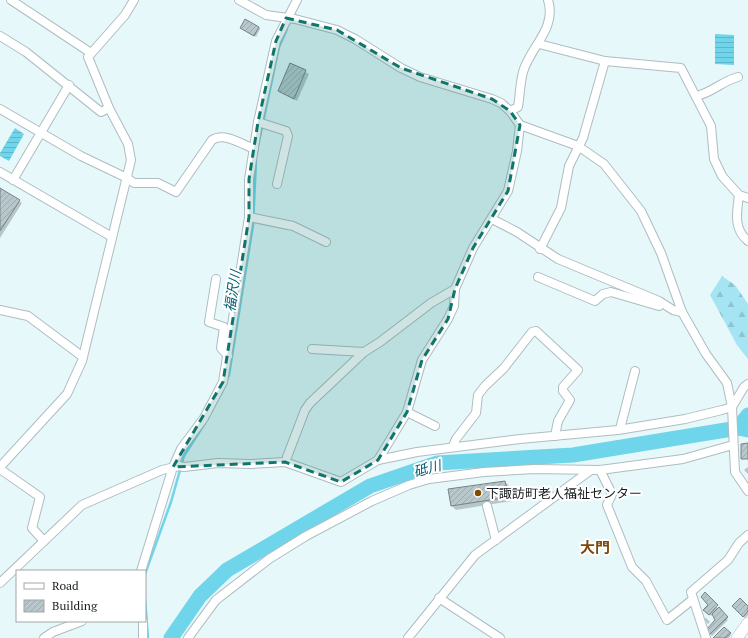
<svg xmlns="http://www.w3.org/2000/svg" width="748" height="638" font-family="'PT Serif','Noto Sans JP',serif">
<defs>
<pattern id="forest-firs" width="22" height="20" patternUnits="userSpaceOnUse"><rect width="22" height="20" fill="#a5e5f3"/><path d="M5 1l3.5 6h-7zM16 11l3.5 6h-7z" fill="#8dc4d0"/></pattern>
<pattern id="water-rules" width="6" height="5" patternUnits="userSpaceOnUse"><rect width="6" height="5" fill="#6fd5ea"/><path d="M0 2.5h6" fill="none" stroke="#5fb6c8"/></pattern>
<pattern id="building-hatch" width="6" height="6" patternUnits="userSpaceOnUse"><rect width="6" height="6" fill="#b7c7cb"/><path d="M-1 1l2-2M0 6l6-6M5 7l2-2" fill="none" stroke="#9daaae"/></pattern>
</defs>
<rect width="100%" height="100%" fill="#e7f8fb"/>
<path fill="url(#forest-firs)" d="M722,276L735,285L748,304V359L737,345L710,295Z"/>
<g fill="url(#water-rules)">
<path d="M715,34L734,35V65L715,64Z"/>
<path d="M15,128L24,134L9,161L0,156V153Z"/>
</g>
<g fill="#0003">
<path d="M259,27L260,29L256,37L243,29Z"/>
<path d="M291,64L309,74L297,101L279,91Z"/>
<path d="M0,189L22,203L0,238Z"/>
<path d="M748,467V474L744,470Z"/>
<path d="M505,482L509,486L512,501L456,510L452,506Z"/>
<path d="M705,594L728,620L712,636L707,631L716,620L713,614L711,616L705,610L710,605Z"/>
<path d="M733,606L748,608V615L745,618Z"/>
<path d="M706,618L710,622L708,624L704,619Z"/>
<path d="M724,628L731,635L729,638H714Z"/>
</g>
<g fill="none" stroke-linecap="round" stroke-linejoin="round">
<g stroke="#6fd5ea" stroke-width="2.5">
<path d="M258,146L279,47L287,29"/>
<path d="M226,381L229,375L253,225L256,161"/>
<path d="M213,408L222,392"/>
<path d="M145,574L171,502L184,456L205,423"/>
<path d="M145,599L148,638"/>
</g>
<g stroke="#6fd5ea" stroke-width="15">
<path d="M738,428L748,415"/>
<path d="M171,638L200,596L227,570L370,486L437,463L573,455L738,428L748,430"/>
</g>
</g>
<g fill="url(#building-hatch)" stroke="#758487">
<path d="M245,19L259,27L254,36L240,28Z"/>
<path d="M290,63L306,70L294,99L278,91Z"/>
<path d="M0,188L20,200L0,231Z"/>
<path d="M748,443V459H741V444Z"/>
<path d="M505,481L509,497L451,506L448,489Z"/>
<path d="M705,592L718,605L709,615L703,610L708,605L701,597Z"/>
<path d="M740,598L748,606V611L743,617L732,606Z"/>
<path d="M719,607L728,617L709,635L706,630L715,620L712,614Z"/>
<path d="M724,627L731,633L725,638H713Z"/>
</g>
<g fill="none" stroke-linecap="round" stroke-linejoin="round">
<g stroke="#adbdc1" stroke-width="10">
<g id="street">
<path d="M11,0L91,53"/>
<path d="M239,0L266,15L295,19L337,30L355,39L401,68L420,77L492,99L501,103L510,111L520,125L578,146L604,164L641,211L661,253L682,312L706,354L727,383L732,407L735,472L748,491"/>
<path d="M0,36L26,52L101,112L109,108"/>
<path d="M539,44L605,61L681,68L711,126L714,159L722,176L739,195L748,198"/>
<path d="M696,96C712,93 722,81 738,77"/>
<path d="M0,109L81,156L127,178L134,183H158L176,192L212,140C224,132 242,144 254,149"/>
<path d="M510,111L518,107C520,95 520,83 523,72C530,47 557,29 548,0"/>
<path d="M258,122L286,131L288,136L277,184"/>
<path d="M0,172L112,237"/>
<path d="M13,180L69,85"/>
<path d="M739,195C737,212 733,229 748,241"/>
<path d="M249,217L293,226L326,242"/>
<path d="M492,219L517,232L558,259L659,301L673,310L682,312"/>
<path d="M540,249L561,208L569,166L583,138L605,61"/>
<path d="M538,277L595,301L603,294L611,292L659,306"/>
<path d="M216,279L209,322L224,327L221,348L228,356"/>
<path d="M0,310L28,316L83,357"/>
<path d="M312,349L364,352"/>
<path d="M407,412L435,426"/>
<path d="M620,429L635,371"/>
<path d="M453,446L456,439L476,413L478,395L485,386L504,368L532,332L536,331L578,370L563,387V391L570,400L558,421L555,436"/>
<path d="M287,457L305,410L310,403L364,352L380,342L431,303L455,289"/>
<path d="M378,460L407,412L422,360L448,319L454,306L455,289L473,248L508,191L517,151L520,125"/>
<path d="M0,467L67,394L82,361L131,160L128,144L109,108L88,57L125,15L134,0"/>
<path d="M0,469L40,497L32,528L44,541"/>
<path d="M600,470L612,494L607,505L632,567L646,581L667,620L692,600"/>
<path d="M487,506L496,540"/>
<path d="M141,571L173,467L181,449L204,418L223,382L249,217V179L258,122L276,41L297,0"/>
<path d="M0,583L82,505L162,470L179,466L184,467L218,463L251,464L285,462L341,482L378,460L417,452L520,439L618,430L685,419L722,410L732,407L744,387L748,384"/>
<path d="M439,598L500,638"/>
<path d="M143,621V638"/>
<path d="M44,638L53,632L82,621"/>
<path d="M188,638L216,600L269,559L306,536L372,501L409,485L429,479L484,472L534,469L600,470L683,459L733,445"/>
<path d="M408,638L475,555L591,470"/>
<path d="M706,638L691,592L728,560L739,543L748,535"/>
</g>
</g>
<g stroke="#adbdc1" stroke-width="12">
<path id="secondary" d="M737,638L748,623"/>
</g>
<use href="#street" stroke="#fff" stroke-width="8"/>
<use href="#secondary" stroke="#fff" stroke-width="11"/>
</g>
<path fill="#0f766e" fill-opacity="0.2" stroke="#0f766e" stroke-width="3" stroke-dasharray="8 5" stroke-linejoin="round" d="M286,18L337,30L401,68L492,99L510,111L520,125L508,191L473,248L455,289L448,319L422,360L407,412L378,460L341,482L285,462L173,467L223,382L249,217V179L258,122L276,41Z"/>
<circle fill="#844a00" stroke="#fff" stroke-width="1.5" cx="478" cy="493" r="4"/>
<g text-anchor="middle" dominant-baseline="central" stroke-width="4" stroke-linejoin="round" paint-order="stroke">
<g font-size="13" fill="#181e1f" stroke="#fff" text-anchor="start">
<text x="486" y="493">下諏訪町老人福祉センター</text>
</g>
<g font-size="14" font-style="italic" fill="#015f6e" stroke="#fff">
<text transform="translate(232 291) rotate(-81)">福沢川</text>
<text transform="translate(427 468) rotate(-15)">砥川</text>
</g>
<g font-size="15" font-weight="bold" fill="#7d480a" stroke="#fff">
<text x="595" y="547">大門</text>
</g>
</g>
<rect x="16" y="570" width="130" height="52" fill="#ffffff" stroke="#a3a5a5"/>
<rect x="24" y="583" width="20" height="6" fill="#ffffff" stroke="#a3a5a5"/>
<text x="52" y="590" font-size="12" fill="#181e1f">Road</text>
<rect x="24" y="600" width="20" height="12" fill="url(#building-hatch)" stroke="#a3a5a5"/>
<text x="52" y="610" font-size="12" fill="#181e1f">Building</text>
</svg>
